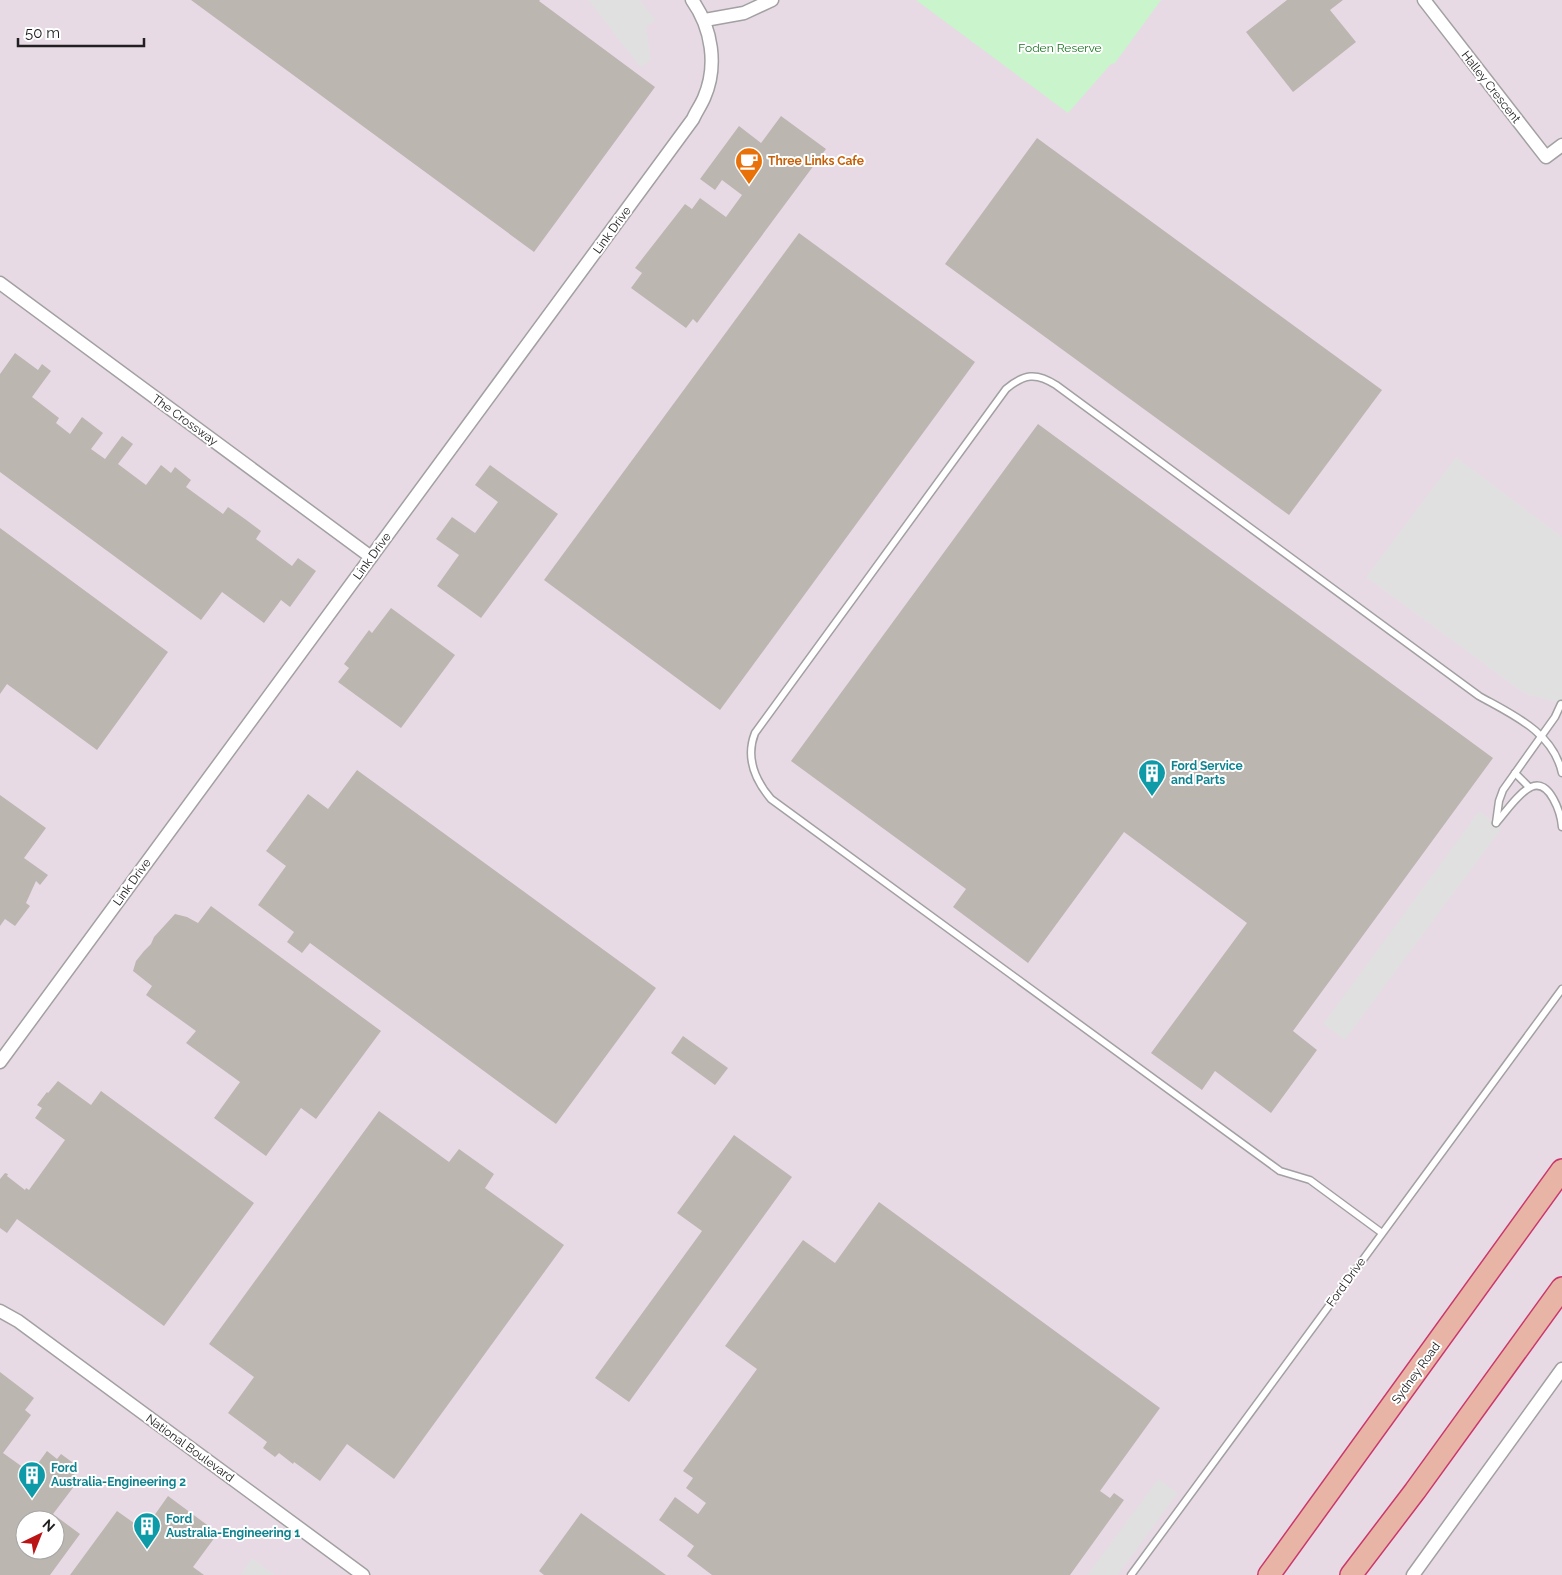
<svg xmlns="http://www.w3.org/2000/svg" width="1562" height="1575" font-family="Raleway,sans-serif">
<rect width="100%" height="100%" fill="#efece7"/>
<path fill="#e8dae5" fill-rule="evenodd" d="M0,0H1562V1575H0ZM25,1520H55V1550H25Z"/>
<path fill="#c9f4cc" d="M916,0H1161L1115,63L1111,64L1068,113Z"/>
<g fill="#e0e0e0">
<path d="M588,0H640L656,20L646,27L651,60L641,68Z"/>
<path d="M1456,457L1562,537V704L1525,694L1366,577Z"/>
<path d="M1479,811L1502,828L1345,1040L1323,1024Z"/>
<path d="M1158,1479L1178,1493L1118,1575H1087Z"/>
<path d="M252,1558L275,1575H240Z"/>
</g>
<g fill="#bcb6b0" fill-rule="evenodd">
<path d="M191,0H540L539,1L655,87L534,252Z"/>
<path d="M1287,0H1343L1330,10L1356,42L1293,92L1246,32Z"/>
<path d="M781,116L826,149L697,323L693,319L686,328L631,288L642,273L635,268L685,204L692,209L700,198L726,217L742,195L722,180L715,190L700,179L739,126L761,143Z"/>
<path d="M1037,138L1382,390L1289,515L945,264Z"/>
<path d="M799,233L975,362L720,710L544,580Z"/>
<path d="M15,353L38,370L42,364L51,371L32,397L59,418L56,423L70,434L82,417L103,433L91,449L105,459L122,436L133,444L118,464L146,485L161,465L171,473L175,467L191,480L186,487L223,514L228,507L245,519L261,531L256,539L292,566L298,558L316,571L290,607L281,600L264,623L222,592L201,620L0,472V374Z"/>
<path d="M1038,424L1493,758L1293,1031L1317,1050L1271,1113L1215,1071L1202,1090L1151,1053L1247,923L1124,832L1028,963L953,907L966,889L791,761Z"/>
<path d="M490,465L558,514L481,618L437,586L459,555L436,539L452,517L475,533L498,502L475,485Z"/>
<path d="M0,528L168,652L97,750L7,684L0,694Z"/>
<path d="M391,608L455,655L401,728L338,682L349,668L344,664L369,630L372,633Z"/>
<path d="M357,770L656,988L556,1124L310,943L302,953L287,942L294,932L258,905L286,866L266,851L308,794L328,809Z"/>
<path d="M0,795L46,828L24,858L48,875L40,885L36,881L26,903L30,906L15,926L5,919L0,926Z"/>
<path d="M211,906L381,1031L316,1119L301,1108L266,1156L214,1118L240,1082L186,1043L196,1031L146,995L152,986L133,971L136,961L144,951L151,944L154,937L175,914L187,917L198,923Z"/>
<path d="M683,1036L728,1068L715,1085L671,1053Z"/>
<path d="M58,1081L91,1105L101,1091L254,1203L164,1326L17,1219L7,1233L0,1228V1179L5,1173L8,1174L7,1176L25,1190L26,1188L29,1190L65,1140L35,1118L42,1108L37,1105L47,1092L48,1093Z"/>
<path d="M379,1111L449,1162L459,1149L494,1174L485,1188L564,1245L394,1479L347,1444L320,1481L294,1462L293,1464L279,1453L275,1457L263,1448L267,1442L228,1413L254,1377L209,1344Z"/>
<path d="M734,1135L792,1177L629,1402L595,1378L702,1231L677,1213Z"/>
<path d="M879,1202L1160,1408L1100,1491L1110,1498L1114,1493L1124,1500L1070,1575H712L687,1556L694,1546L659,1520L675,1497L698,1514L706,1503L686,1488L693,1478L683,1471L757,1369L725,1346L803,1240L835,1263Z"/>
<path d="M0,1372L34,1398L25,1410L31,1415L3,1453L31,1473L47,1451L57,1459L61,1454L76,1465L70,1472L75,1475L70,1481L75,1485L53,1514L80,1534L50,1575H0ZM25,1520H55V1550H25Z"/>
<path d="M168,1496L218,1533L193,1567L204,1575H70L117,1511L144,1530Z"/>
<path d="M581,1513L666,1575H544L539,1571Z"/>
</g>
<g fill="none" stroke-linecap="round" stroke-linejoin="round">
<g stroke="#a1a1a1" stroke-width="9">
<g id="service">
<path d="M1515,773L1529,787"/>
<path d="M1496,823L1499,801L1503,790L1555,717L1561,704"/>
<path d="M1496,823C1505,813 1519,792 1531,787C1550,778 1561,814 1562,827"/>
<path d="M1382,1233L1310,1180L1280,1171L771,799C755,780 745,758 755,733L1006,389C1024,374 1036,372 1056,385L1479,696C1513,715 1553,732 1562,773"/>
<path d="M1131,1575L1562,989"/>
</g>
</g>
<g stroke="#a1a1a1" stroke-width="15">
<g id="minor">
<path d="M1424,0L1546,157L1562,145"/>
<path d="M705,20L744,13L772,0"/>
<path d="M0,283L371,557"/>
<path d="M0,1062L693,119C696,112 701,105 704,98C718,66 712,28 692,0"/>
<path d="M0,1311L18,1321L363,1575"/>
<path d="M1413,1575L1562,1369"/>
</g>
</g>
<g stroke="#ca386b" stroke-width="24">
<g id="trunk">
<path d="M1269,1575L1562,1170"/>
<path d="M1351,1575L1415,1491L1562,1288"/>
</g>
</g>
<use href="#service" stroke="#fff" stroke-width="6"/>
<use href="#minor" stroke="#fff" stroke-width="12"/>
<use href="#trunk" stroke="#e8b4a6" stroke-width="21"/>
</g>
<defs>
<g id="cafe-pin" transform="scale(1.4375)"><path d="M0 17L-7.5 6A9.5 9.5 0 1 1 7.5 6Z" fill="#e8710a" stroke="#fff"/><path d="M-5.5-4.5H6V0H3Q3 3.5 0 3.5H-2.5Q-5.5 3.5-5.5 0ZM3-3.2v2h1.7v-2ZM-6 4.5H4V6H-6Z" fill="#fff"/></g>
<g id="building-pin" transform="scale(1.4375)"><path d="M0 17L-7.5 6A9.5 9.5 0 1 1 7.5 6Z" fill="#0f9aa8" stroke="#fff"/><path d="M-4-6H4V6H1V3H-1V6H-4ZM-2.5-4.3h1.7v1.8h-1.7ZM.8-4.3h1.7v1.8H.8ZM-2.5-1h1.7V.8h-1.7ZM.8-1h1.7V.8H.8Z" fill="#fff"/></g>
</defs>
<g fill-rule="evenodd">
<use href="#cafe-pin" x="749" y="161"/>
<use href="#building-pin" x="1152" y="773"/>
<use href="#building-pin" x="32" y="1475"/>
<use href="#building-pin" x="147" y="1526"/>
</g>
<g text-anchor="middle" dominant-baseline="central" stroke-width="4" stroke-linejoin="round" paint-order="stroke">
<g font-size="12" fill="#17741e" stroke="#fff">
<text x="1060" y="48">Foden Reserve</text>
</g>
<g font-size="12" fill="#202020" stroke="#fff">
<text transform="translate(1491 87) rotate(52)">Halley Crescent</text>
<text transform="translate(612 230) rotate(-54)">Link Drive</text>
<text transform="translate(185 420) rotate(36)">The Crossway</text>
<text transform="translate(372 556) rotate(-54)">Link Drive</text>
<text transform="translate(132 882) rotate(-54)">Link Drive</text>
<text transform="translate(1346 1282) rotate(-54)">Ford Drive</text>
<text transform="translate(1416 1373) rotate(-54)">Sydney Road</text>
<text transform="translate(190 1448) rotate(36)">National Boulevard</text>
</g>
<g font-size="12" font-weight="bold" fill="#c56008" stroke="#fff" text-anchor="start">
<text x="768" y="161">Three Links Cafe</text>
</g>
<g font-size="12" font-weight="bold" fill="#0d838f" stroke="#fff" text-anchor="start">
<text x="1171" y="766">Ford Service<tspan x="1171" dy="14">and Parts</tspan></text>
<text x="51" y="1468">Ford<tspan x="51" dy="14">Australia-Engineering 2</tspan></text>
<text x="166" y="1519">Ford<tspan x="166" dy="14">Australia-Engineering 1</tspan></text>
</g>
</g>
<g transform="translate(40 1535) rotate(43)"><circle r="24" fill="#ffffff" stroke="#a6a6a6"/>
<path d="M0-4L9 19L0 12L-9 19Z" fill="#bb1416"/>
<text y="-8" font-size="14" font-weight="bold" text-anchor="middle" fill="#202020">N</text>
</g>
<path d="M18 38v8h126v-8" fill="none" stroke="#202020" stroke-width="2.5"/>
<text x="25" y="38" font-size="15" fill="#202020" stroke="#ffffff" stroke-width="4" paint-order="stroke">50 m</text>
</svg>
